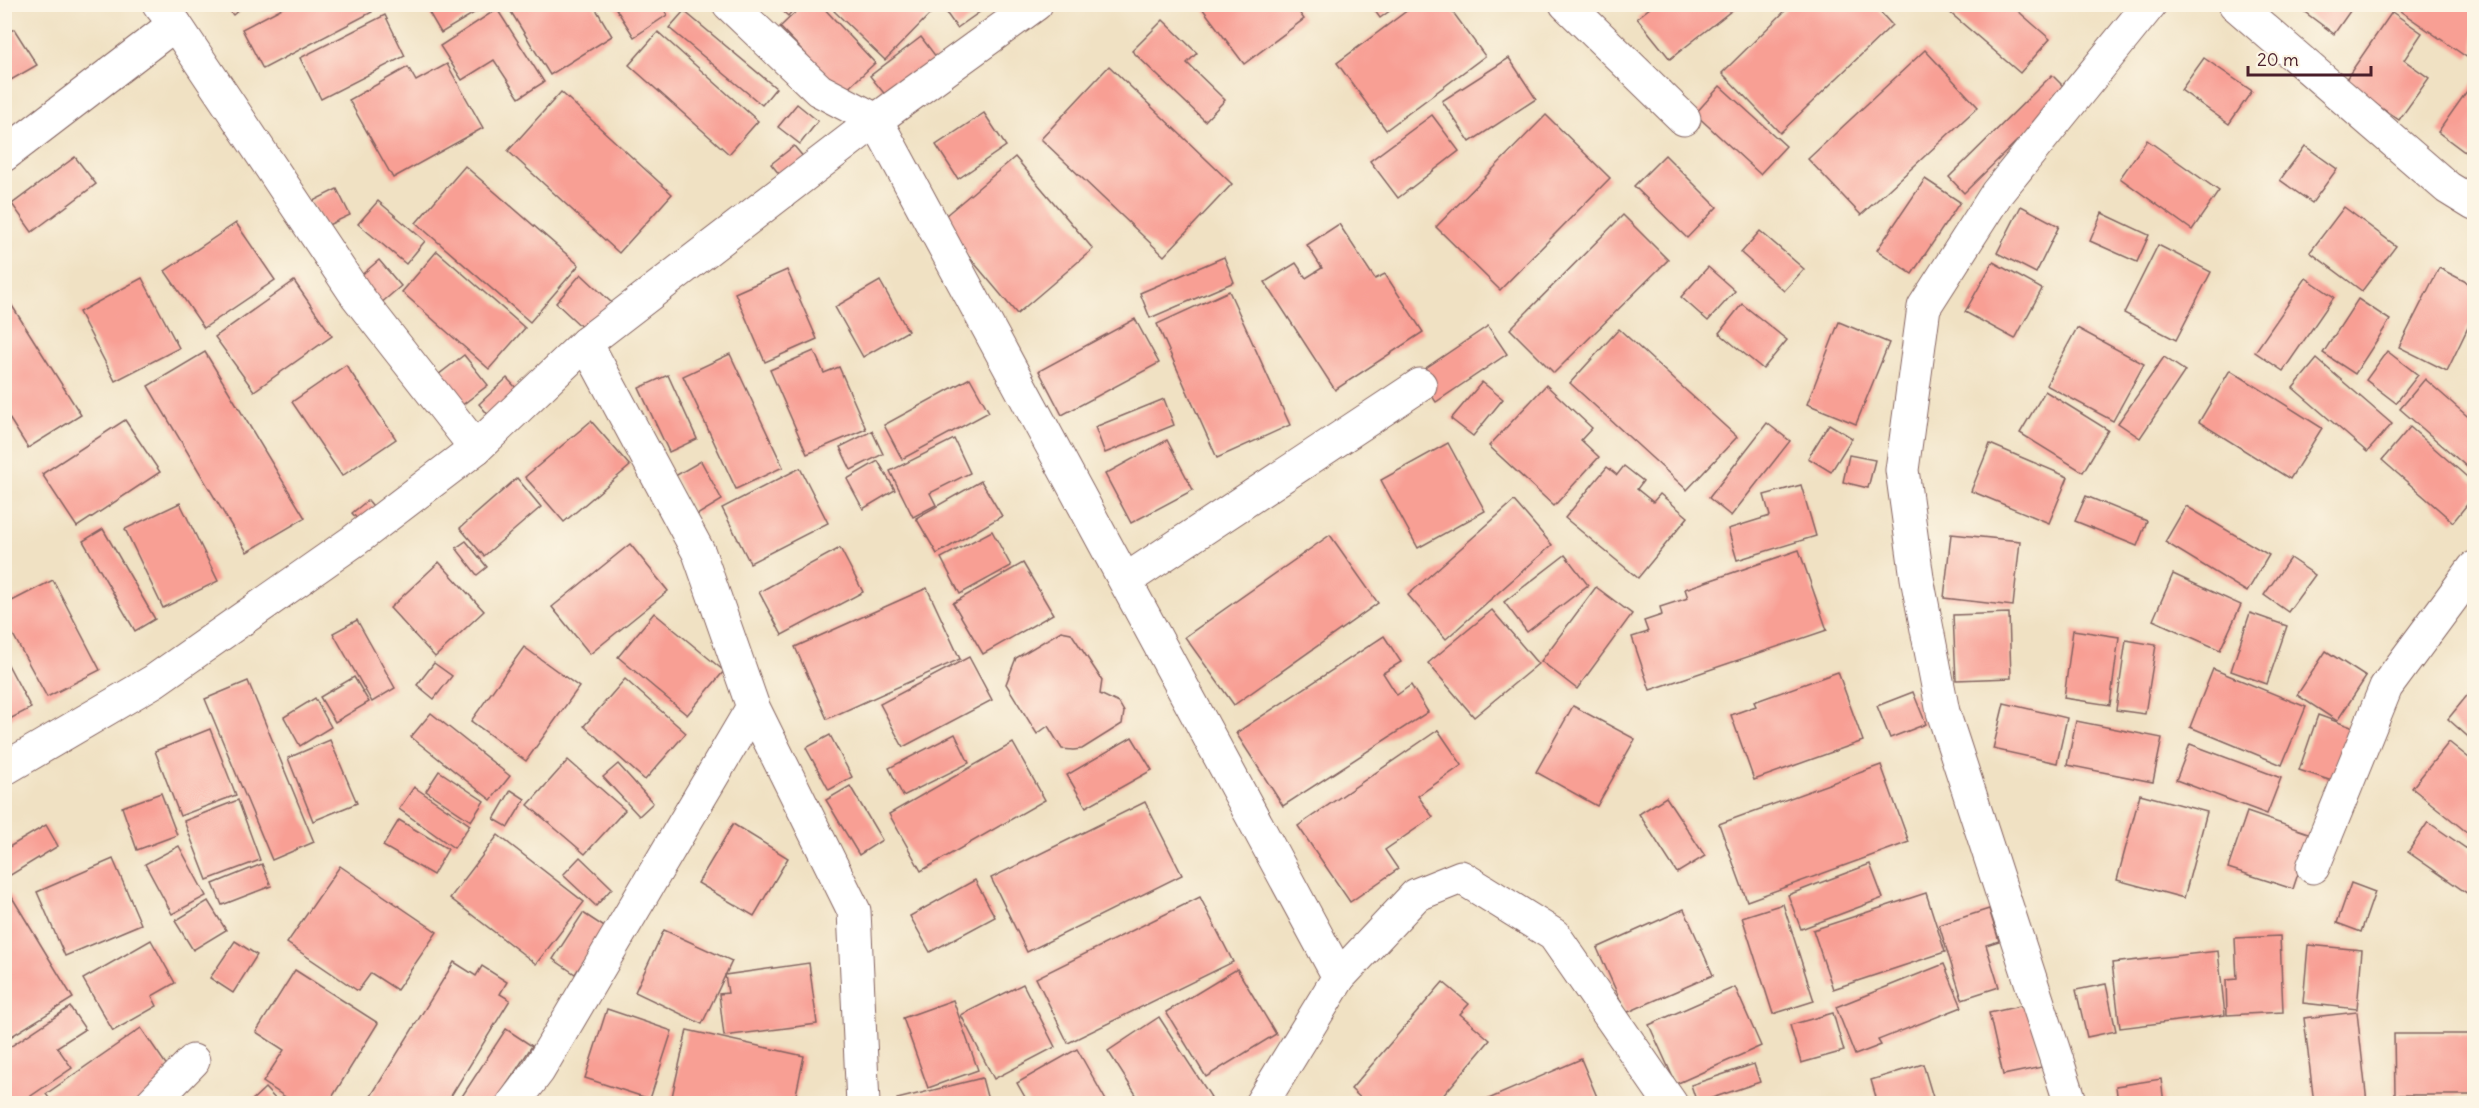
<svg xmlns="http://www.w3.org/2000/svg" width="2479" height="1108" font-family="Delius,sans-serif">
<rect width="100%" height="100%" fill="#fcf5e5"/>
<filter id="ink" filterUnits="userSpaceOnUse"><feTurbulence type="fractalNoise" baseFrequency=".0167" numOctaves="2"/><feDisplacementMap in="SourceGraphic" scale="12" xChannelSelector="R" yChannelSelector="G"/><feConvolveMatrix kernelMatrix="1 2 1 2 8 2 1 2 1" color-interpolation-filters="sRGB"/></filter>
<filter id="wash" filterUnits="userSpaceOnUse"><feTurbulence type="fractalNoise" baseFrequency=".008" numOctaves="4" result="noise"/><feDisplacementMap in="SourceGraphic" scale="24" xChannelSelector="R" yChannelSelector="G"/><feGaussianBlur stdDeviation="1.35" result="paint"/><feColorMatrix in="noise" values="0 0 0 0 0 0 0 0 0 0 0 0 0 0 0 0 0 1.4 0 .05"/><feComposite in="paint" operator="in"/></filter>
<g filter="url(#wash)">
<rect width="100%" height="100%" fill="#f0e1c3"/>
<g id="blocks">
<g fill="#f89f94">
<path d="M224,4H246L233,15Z"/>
<path d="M424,4H489L441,33Z"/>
<path d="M511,4H593L612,36L550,75L508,7Z"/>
<path d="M613,4H661L667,15L634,37Z"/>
<path d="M775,4H798L788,16Z"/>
<path d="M804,4H820L875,63L843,93L780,27Z"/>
<path d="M840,4H924L932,12L885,60L834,11Z"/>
<path d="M940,4H991L957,28Z"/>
<path d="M1199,4H1293L1304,19L1244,64Z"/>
<path d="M1370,4H1399L1380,18Z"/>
<path d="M1416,4H1447L1485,56L1386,130L1337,63Z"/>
<path d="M1655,4H1734L1736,7L1670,59L1637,18Z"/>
<path d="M1792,4H1873L1892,25L1780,133L1722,73Z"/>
<path d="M1940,4H2010L2050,39L2020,73Z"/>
<path d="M2294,4H2355L2334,34Z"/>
<path d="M2390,4H2474V49L2468,58Z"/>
<path d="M288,5H367L372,12L263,69L242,29Z"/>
<path d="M497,9L544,82L519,98L494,60L462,80L440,46Z"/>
<path d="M684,11L776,88L762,105L669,28Z"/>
<path d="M2392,12L2422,33L2404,60L2429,78L2399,120L2344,82Z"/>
<path d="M385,15L405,56L321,99L300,58Z"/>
<path d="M1163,20L1197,53L1187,63L1225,100L1205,121L1132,51Z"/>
<path d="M14,29L37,65L4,84V35Z"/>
<path d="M658,32L758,121L729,154L629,65Z"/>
<path d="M921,37L937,58L887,97L870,76Z"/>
<path d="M1925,50L1978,107L1861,215L1808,159Z"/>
<path d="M1509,58L1536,99L1470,142L1442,101Z"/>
<path d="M2204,58L2252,91L2229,124L2181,90Z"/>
<path d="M447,64L483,128L393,178L349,100L408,67L416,81Z"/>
<path d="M1109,66L1232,184L1164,256L1041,139Z"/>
<path d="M2052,75L2068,91L1964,193L1949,177Z"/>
<path d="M2474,81V159L2438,132Z"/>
<path d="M1720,86L1786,146L1760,174L1695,114Z"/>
<path d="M561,92L672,194L619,253L508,151Z"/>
<path d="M797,104L818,121L800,144L778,127Z"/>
<path d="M984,113L1006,146L958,179L936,145Z"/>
<path d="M1432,115L1459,151L1398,198L1370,161Z"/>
<path d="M1546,115L1610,178L1500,290L1436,227Z"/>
<path d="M2147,140L2219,191L2192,230L2120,178Z"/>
<path d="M794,146L811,166L788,185L771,164Z"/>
<path d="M2305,146L2337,169L2312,203L2280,180Z"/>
<path d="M1665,155L1717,207L1687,238L1634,186Z"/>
<path d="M75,157L96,184L32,232L12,204Z"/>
<path d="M1015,157L1093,249L1017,314L939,221Z"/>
<path d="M465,166L579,265L530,322L416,223Z"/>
<path d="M1925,179L1960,202L1912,274L1877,250Z"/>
<path d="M337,189L350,215L324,227L311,202Z"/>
<path d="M378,201L425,241L406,264L358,224Z"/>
<path d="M2021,206L2059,226L2036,273L1997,253Z"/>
<path d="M2344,207L2396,246L2362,291L2310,252Z"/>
<path d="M2102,213L2149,235L2137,262L2090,241Z"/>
<path d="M1623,215L1668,260L1554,373L1510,329Z"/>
<path d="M236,223L275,280L204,328L165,271Z"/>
<path d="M1339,224L1375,279L1385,274L1423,332L1335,390L1265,282L1296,263L1306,278L1322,268L1307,245Z"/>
<path d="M1760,231L1804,269L1784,291L1741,253Z"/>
<path d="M2158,245L2211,272L2176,340L2124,313Z"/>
<path d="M437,251L525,328L489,369L402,292Z"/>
<path d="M1224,257L1234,282L1150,318L1140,293Z"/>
<path d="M379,260L401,286L380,304L358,278Z"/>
<path d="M1993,262L2042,289L2015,339L1965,312Z"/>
<path d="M1708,267L1735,291L1708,321L1681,297Z"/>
<path d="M2439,268L2474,286V315L2447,371L2399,347Z"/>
<path d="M787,270L817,339L765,362L735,293Z"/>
<path d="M581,274L613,304L587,332L556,303Z"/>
<path d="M142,278L179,348L115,381L79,312Z"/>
<path d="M2306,278L2334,297L2283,371L2255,352Z"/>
<path d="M294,281L332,336L254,391L215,337Z"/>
<path d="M880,281L908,331L863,357L835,307Z"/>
<path d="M1229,291L1290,425L1217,458L1157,324Z"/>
<path d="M4,293L81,415L28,448L4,410Z"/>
<path d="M2358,299L2390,320L2355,374L2323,353Z"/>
<path d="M1742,304L1787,340L1763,369L1719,333Z"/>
<path d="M1135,319L1159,363L1062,415L1039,371Z"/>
<path d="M1839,322L1889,343L1856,424L1807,404Z"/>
<path d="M1488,326L1507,354L1436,402L1417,374Z"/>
<path d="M2077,328L2144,364L2113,421L2046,385Z"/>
<path d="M1619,329L1737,437L1687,490L1570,383Z"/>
<path d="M814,351L824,373L839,367L866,429L807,454L770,370Z"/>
<path d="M2387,351L2418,375L2396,403L2366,380Z"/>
<path d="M205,352L305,518L247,552L148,386Z"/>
<path d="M730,354L783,467L736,489L683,376Z"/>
<path d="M464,355L488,385L461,406L438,375Z"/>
<path d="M2164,357L2185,371L2140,438L2118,423Z"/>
<path d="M2317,359L2392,424L2367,452L2293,388Z"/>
<path d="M346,365L396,439L342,476L292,402Z"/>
<path d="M2230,370L2322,428L2290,479L2199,422Z"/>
<path d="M668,375L697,439L669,452L639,388Z"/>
<path d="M507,378L526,399L497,425L479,404Z"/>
<path d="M970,378L989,412L902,459L884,425Z"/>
<path d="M2425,379L2474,422V473L2400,409Z"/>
<path d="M1482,382L1503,399L1473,436L1451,419Z"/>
<path d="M1546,385L1592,428L1581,440L1599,457L1554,506L1489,446Z"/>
<path d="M2045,391L2108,430L2083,472L2020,433Z"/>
<path d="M1164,399L1174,425L1105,453L1095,427Z"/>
<path d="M125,420L160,472L77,527L42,474Z"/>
<path d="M591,421L630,466L564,522L525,477Z"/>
<path d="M1767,423L1790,441L1731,516L1709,498Z"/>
<path d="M1829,424L1852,438L1831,472L1808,458Z"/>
<path d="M2410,427L2474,483V496L2453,522L2382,460Z"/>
<path d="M872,431L883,454L851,470L840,447Z"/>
<path d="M954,439L970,473L930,493L936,505L913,517L890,471Z"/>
<path d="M1167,440L1193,490L1131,523L1105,474Z"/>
<path d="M1448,443L1485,511L1418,548L1381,480Z"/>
<path d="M1990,444L2068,477L2049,523L1971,491Z"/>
<path d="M1849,455L1875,460L1868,488L1843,482Z"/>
<path d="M701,461L722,500L697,515L675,476Z"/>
<path d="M878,461L895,490L863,509L847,479Z"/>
<path d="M1624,466L1643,481L1637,489L1653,502L1660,494L1688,517L1638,578L1565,518L1607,467L1617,475Z"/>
<path d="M800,468L828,523L750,563L722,508Z"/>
<path d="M517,478L541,507L484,556L460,528Z"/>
<path d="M981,481L1002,516L937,554L916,518Z"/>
<path d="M1801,485L1816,536L1737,560L1728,529L1770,516L1764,495Z"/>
<path d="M2086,496L2147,521L2137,546L2075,521Z"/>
<path d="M368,500L381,516L366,529L352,513Z"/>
<path d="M1514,501L1552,545L1446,639L1408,595Z"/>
<path d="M180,503L218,581L163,608L125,529Z"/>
<path d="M2186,506L2269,555L2247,592L2165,542Z"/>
<path d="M103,529L155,619L135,631L83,541Z"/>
<path d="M992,531L1011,566L960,594L941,558Z"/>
<path d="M1951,534L2020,541L2013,606L1944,598Z"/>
<path d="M1330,535L1378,603L1234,705L1185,637Z"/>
<path d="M466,541L487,567L477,575L456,548Z"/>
<path d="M630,544L668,591L590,654L552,607Z"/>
<path d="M840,548L863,592L782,635L759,592Z"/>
<path d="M1799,550L1827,630L1650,690L1632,637L1648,632L1644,621L1662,615L1660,607L1688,598L1685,589Z"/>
<path d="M1565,555L1588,585L1527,632L1504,602Z"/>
<path d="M2290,558L2315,575L2288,612L2264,595Z"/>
<path d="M439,562L484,611L435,657L390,608Z"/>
<path d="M1023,563L1053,614L983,654L953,603Z"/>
<path d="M2173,574L2241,605L2220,650L2153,620Z"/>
<path d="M53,580L100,670L47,697L4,618V605Z"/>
<path d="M1596,587L1632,614L1577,689L1541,661Z"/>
<path d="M927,588L960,659L827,719L795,647Z"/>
<path d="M1492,610L1538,664L1474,717L1428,663Z"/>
<path d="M654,613L724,671L687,715L618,657Z"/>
<path d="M2009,613L2011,678L1956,680L1953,615Z"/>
<path d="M2250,613L2287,626L2267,684L2231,671Z"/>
<path d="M357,620L395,688L372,702L333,633Z"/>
<path d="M2073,630L2119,637L2110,705L2064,698Z"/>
<path d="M1061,631L1071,633L1102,680L1100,694L1119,703L1124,712L1122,724L1082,749L1073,750L1062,749L1048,726L1037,734L1006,684L1016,658Z"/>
<path d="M1384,636L1401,662L1383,673L1397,695L1411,685L1428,712L1283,806L1236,733Z"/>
<path d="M2126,640L2156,645L2145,714L2116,710Z"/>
<path d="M524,647L579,687L526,761L471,721Z"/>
<path d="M2326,651L2366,677L2337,721L2297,695Z"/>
<path d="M4,657L31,708L4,722Z"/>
<path d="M969,657L992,700L903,747L880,704Z"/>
<path d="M434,663L452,676L434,699L417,685Z"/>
<path d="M2213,669L2306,707L2282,765L2190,727Z"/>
<path d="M1838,672L1863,741L1754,780L1731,715L1756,706L1754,702Z"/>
<path d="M354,677L369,702L335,722L320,697Z"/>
<path d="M625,679L686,733L645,780L584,726Z"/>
<path d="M248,681L314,842L272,860L205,699Z"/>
<path d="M2474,687V742L2448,719Z"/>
<path d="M1913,692L1926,724L1890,738L1877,706Z"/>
<path d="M315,698L331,727L300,746L284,717Z"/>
<path d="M2004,703L2067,718L2057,763L1993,749Z"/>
<path d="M1573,706L1635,739L1597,806L1536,772Z"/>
<path d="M431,713L510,776L491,800L411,737Z"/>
<path d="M2318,715L2354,728L2335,782L2299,770Z"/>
<path d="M2076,721L2162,738L2153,782L2067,765Z"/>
<path d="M210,729L236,795L180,816L155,751Z"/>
<path d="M1438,730L1462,765L1418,796L1433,817L1385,850L1398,869L1350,902L1298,826Z"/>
<path d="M955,734L969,763L903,796L889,768Z"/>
<path d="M830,735L852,777L829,790L806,748Z"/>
<path d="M1132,737L1152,770L1086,807L1067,775Z"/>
<path d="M330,740L357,803L313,821L288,758Z"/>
<path d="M2449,742L2474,762V838L2412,788Z"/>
<path d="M1013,743L1045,800L921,871L889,814Z"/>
<path d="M2190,744L2281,778L2267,814L2176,780Z"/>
<path d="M568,760L625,810L585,854L528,805Z"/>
<path d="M618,764L653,803L639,816L603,777Z"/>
<path d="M1881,765L1909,842L1747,901L1719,824Z"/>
<path d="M439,771L484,801L471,821L426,791Z"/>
<path d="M850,786L882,840L859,855L826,800Z"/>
<path d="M414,787L470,825L454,848L399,809Z"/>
<path d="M511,790L525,799L508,827L494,819Z"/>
<path d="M161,793L177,835L137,850L122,807Z"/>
<path d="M2140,794L2207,812L2184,898L2117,880Z"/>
<path d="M1666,797L1705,856L1677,873L1639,814Z"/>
<path d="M238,800L260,860L207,880L184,821Z"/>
<path d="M1145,802L1182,875L1027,952L991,878Z"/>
<path d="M2247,812L2311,834L2293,889L2228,868Z"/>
<path d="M399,820L448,849L433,875L383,846Z"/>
<path d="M2428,822L2474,854V898L2408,852Z"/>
<path d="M733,824L788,858L754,916L698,883Z"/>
<path d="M46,825L58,846L9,876L4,868V850Z"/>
<path d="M498,835L584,902L536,964L450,898Z"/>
<path d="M179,846L206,896L172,914L145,864Z"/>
<path d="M580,857L612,888L596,906L563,875Z"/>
<path d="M113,859L141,924L65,956L37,892Z"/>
<path d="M262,864L271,886L222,905L213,884Z"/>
<path d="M1870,864L1883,898L1801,929L1788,895Z"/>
<path d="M340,866L437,932L397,990L371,973L358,991L287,943Z"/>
<path d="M975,880L995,917L930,952L910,916Z"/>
<path d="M2351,883L2375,892L2361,932L2337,923Z"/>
<path d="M1926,893L1945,952L1833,989L1813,930Z"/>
<path d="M10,894L73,998L7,1039L4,1035V897Z"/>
<path d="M1200,897L1233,962L1068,1043L1036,978Z"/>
<path d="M208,901L226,930L193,950L175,921Z"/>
<path d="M1783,904L1814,1001L1773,1014L1742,917Z"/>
<path d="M1684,909L1713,975L1626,1013L1597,948Z"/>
<path d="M1989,909L1999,941L1986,945L1999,987L1962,999L1939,925Z"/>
<path d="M583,913L606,928L575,974L553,959Z"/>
<path d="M664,930L732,961L702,1024L635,992Z"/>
<path d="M2280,936L2283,1012L2227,1015L2226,980L2237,979L2235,938Z"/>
<path d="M151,940L175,983L152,996L157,1006L113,1031L83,979Z"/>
<path d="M235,941L257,955L233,993L210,978Z"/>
<path d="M2308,945L2362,950L2357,1009L2303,1003Z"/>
<path d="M2218,951L2225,1015L2120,1028L2112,963Z"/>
<path d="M454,962L476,976L482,966L507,982L500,994L510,1000L446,1104H366Z"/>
<path d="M809,963L817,1024L724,1036L719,994L728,993L725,975Z"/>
<path d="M1944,964L1962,1007L1878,1040L1881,1045L1855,1055L1836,1007Z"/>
<path d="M1237,969L1276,1034L1206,1077L1166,1012Z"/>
<path d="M295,970L378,1023L328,1104H296L263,1082L284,1050L256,1032Z"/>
<path d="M1443,982L1469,1004L1460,1014L1490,1040L1436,1104H1367L1351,1089Z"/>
<path d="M1023,984L1055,1047L994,1079L961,1015Z"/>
<path d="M2106,984L2116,1031L2087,1037L2076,990Z"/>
<path d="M1735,987L1761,1046L1676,1084L1649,1025Z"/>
<path d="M953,1000L978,1070L928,1088L903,1018Z"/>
<path d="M2029,1004L2042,1067L2003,1075L1989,1013Z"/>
<path d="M70,1007L85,1029L57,1047L72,1068L19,1104H8L4,1098V1051Z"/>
<path d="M607,1009L672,1031L650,1099L585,1078Z"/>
<path d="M2357,1012L2367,1103L2314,1104L2304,1018Z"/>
<path d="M1833,1013L1844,1051L1801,1063L1790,1025Z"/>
<path d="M1159,1017L1211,1097L1202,1104H1142L1108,1051Z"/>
<path d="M141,1028L174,1076L134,1104H53L46,1094Z"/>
<path d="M506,1029L532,1046L494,1104H457Z"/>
<path d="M687,1030L804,1056L794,1104H683L671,1101Z"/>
<path d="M2394,1034H2474V1095H2395Z"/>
<path d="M1077,1049L1108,1104H1029L1017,1083Z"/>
<path d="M1581,1059L1600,1104H1477Z"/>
<path d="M1754,1064L1760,1082L1697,1103L1691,1085Z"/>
<path d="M1923,1064L1935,1104H1878L1871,1080Z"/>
<path d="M982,1078L989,1104H898L897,1099Z"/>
<path d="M2161,1079L2164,1104H2118L2116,1086Z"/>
<path d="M265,1088L280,1104H248Z"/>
<path d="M1774,1096L1775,1104H1738L1737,1102Z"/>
</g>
</g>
</g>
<g filter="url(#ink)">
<use href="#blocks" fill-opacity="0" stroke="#846360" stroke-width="1.5"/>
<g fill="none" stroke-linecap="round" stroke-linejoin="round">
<g stroke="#846360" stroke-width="35">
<g id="minor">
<path d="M159,4L175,24L357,296L476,448"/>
<path d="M729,4L819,90L876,120L1339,977"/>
<path d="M1566,4L1684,119"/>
<path d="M2235,4L2448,188L2474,204"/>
<path d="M4,155L175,24"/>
<path d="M586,343L699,553L753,707L854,911L863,1104"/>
<path d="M1126,580L1420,385"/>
<path d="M4,769L154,681L355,540L476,448L586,343L876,120L1036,4"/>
<path d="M2313,867L2386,687L2474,568"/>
<path d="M151,1104L193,1061"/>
<path d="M513,1104L538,1071L753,707"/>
<path d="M1261,1104L1339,977L1416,895L1461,877L1554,935L1671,1104"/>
<path d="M2071,1104L1943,712L1917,578L1902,470L1924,307L1997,193L2150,4"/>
</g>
</g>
<use href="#minor" stroke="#fff" stroke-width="33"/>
</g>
</g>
<rect width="2479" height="1108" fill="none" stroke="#fcf5e5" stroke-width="24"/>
<path d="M2248 66v9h123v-9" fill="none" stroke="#4a1f2b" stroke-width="3"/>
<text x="2257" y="66" font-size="18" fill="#4a1f2b" stroke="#fcf5e5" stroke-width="4.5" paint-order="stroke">20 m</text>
</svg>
